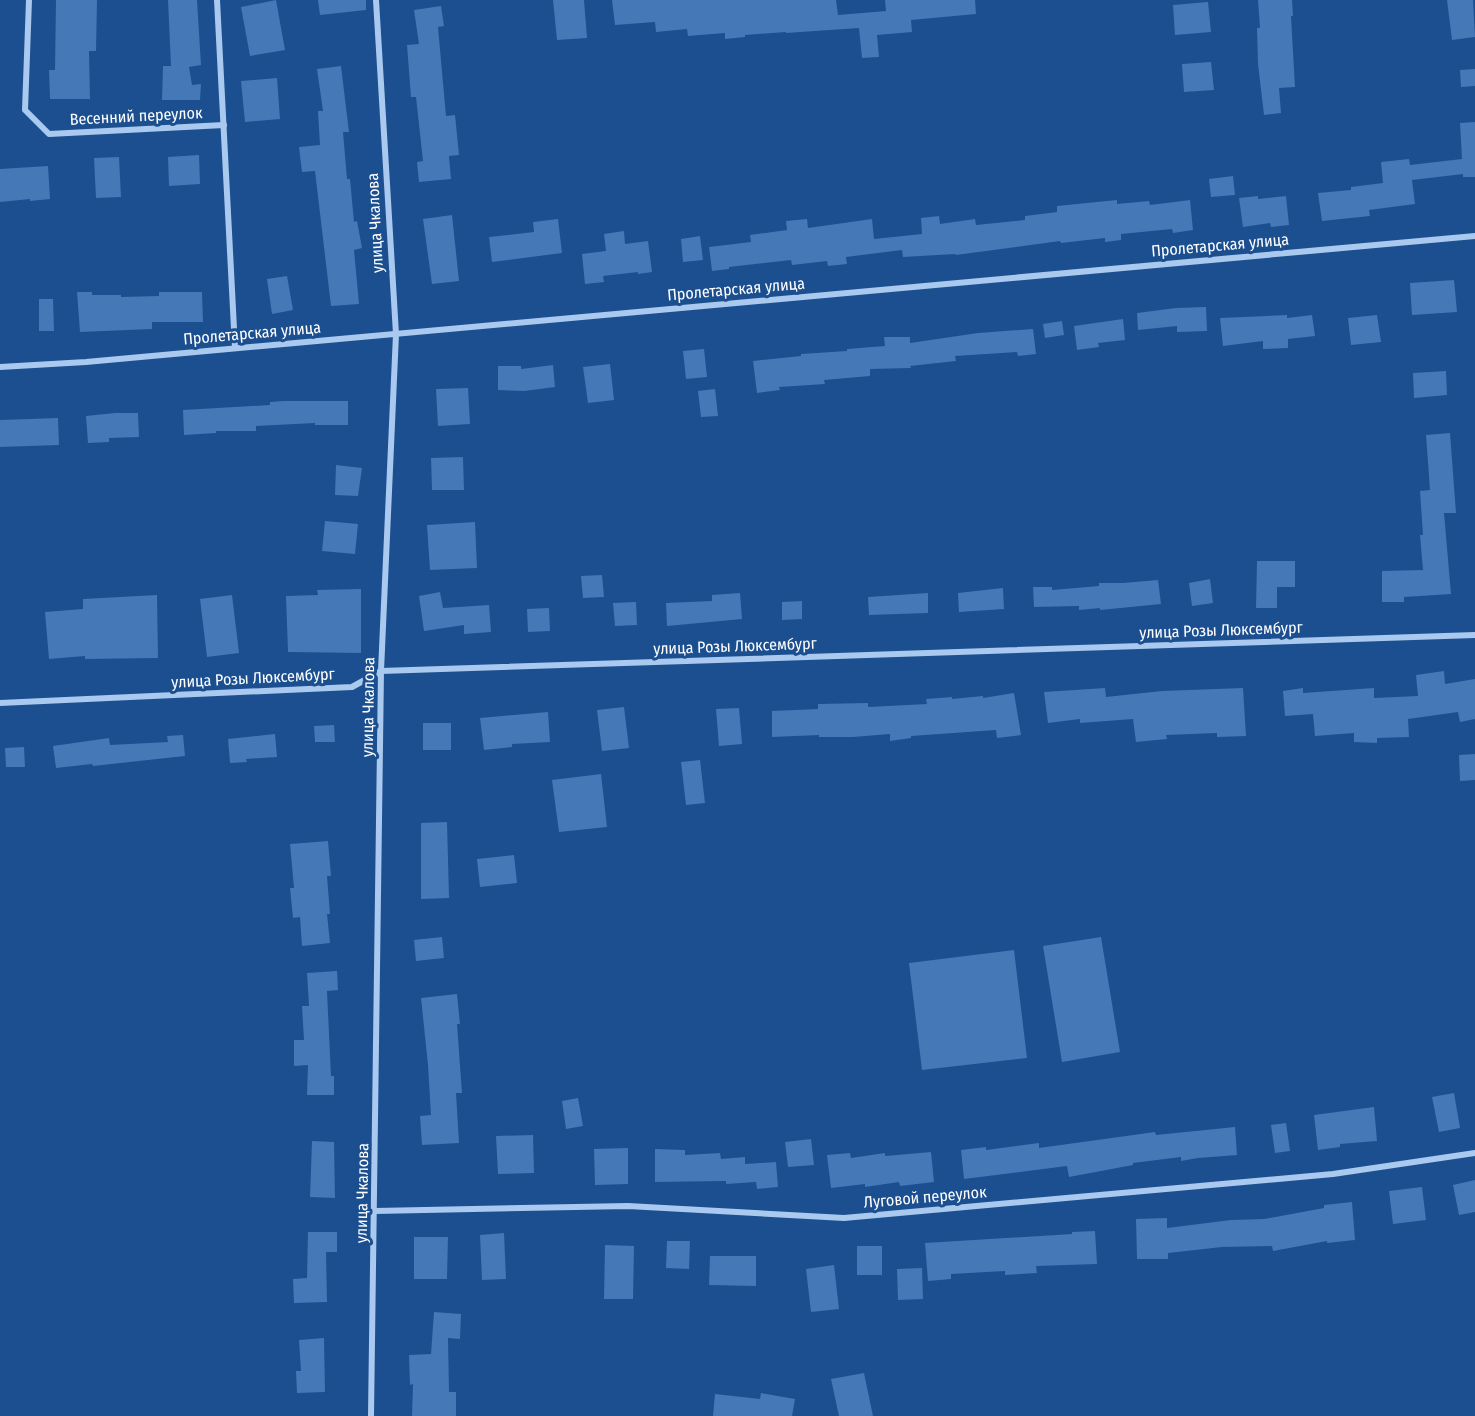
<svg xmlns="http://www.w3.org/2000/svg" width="1475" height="1416" font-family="'Fira Sans Condensed',sans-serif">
<rect width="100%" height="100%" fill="#1b4f8f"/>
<g fill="#4478b7">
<path d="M56,0H97L96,51H89L90,99H50L49,70H55Z"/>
<path d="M168,0H197L201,65L189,67L192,85L201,84L200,100H162L163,66H171Z"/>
<path d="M276,0L285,50L250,56L241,7Z"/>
<path d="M318,0H366V10L320,15Z"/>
<path d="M553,0H584L587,38L557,40Z"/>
<path d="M612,0H836L838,15L886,11L885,0H975L976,14L911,20L912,32L877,35L879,57L862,58L859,28L786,33V32L745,35V37L725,39V33L688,36L687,29L656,32L655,22L615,25Z"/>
<path d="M1258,0H1292L1293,16H1291L1295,87L1279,88L1281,113L1264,115L1258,64L1257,28H1260Z"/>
<path d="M1447,0H1473L1475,37L1452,40Z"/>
<path d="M1208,2L1211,32L1175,35L1173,5Z"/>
<path d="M441,6L444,26L438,27L446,116L455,115L459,155L449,156L451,179L419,182L417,162L423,161L416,97H411L407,45L419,44L414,10Z"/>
<path d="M1211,62L1214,90L1184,92L1182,64Z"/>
<path d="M341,66L349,132H343L347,179H350L354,222L357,221L362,248L354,250L359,304L331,306L315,171L302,172L299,147L320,145L318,111H323L317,69Z"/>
<path d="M1475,69V86L1461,87L1460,70Z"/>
<path d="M277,78L280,119L245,122L241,81Z"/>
<path d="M1475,122V177H1463V174L1412,180L1415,204L1369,210L1370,216L1322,221L1318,193L1351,190V187L1383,183L1381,162L1409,159L1410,165L1462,159L1460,123Z"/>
<path d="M199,155L200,184L169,186L168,157Z"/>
<path d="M119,157L121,197L96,198L94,158Z"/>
<path d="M48,166L50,199L30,201V199L0,202V169Z"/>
<path d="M1233,176L1235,195L1211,197L1209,179Z"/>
<path d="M1258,196V199L1286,196L1289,225L1271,227L1270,223L1243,227L1239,198Z"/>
<path d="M1117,200V204L1149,201L1150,205L1190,200L1193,230L1173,233L1172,229L1121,234V240L1105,242V238L1061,243L1060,241L956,255L955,254L903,257L902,250L846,257L847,264L828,266L827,261L792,265L791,260L729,267V269L712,271L709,247L751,242L750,235L787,230L786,221L807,219L808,228L872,219L874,239L922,234L921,218L939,216L940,224L975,219L976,225L1025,220V216L1057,212V206Z"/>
<path d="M452,215L459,281L432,284L423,219Z"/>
<path d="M558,219L562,253L492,262L489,237L534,232L533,222Z"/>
<path d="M624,231L625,244L648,241L652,272L638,274V272L603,276L604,282L585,284L582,254L606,251L604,234Z"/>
<path d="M700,236L703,260L683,262L681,239Z"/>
<path d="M287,276L293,310L272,314L267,279Z"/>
<path d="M1454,280L1457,312L1412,315L1410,283Z"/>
<path d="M77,292H92V295H121V297L159,296V292H202L203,322H152V329L80,332Z"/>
<path d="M39,299H53L54,331H39Z"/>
<path d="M1206,307L1207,331L1177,332V326L1138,330L1137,313L1176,308Z"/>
<path d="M1287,315V318L1312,315L1315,336L1288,339V348L1263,349V341L1223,346L1220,318Z"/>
<path d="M1377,315L1381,342L1351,345L1348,318Z"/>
<path d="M1123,319L1125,340L1098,343L1099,347L1077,350L1074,326Z"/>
<path d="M1062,321L1064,335L1045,338L1043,324Z"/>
<path d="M1033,329L1036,354L1018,356L1017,352L955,356L956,361L910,366L911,368L870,369V376L824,380L825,384L779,387L780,390L757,393L753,361L801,356V354L847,351V349L885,346L884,337H910V343L978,333Z"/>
<path d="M704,349L707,377L686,379L683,351Z"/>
<path d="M610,364L614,400L588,403L583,367Z"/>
<path d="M553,365L555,387L524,391L498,390V366H521V369Z"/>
<path d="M1446,371L1447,395L1414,398L1413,373Z"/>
<path d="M468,388L470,424L438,426L436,389Z"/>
<path d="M715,389L718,416L701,417L698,391Z"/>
<path d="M284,401H348V425H315V423L256,426V431H216V433L184,435L183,410L270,405V402Z"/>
<path d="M115,413H138L139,437L109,438V442L88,443L86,416Z"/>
<path d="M58,418L59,445L0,447V420Z"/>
<path d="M1450,433L1456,513H1444L1451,594L1404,597V602H1382V571L1423,570L1420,535H1423L1420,491L1430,490L1426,435Z"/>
<path d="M463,457L464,490H432L431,458Z"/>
<path d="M336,465L362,468L358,496L335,495Z"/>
<path d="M325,521L358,524L355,554L322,551Z"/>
<path d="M475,522L477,568L430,570L427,525Z"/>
<path d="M1257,561H1295V587H1277V608H1256Z"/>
<path d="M602,575L604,597L583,598L581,576Z"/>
<path d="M1210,579L1213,603L1192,606L1189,583Z"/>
<path d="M1158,580L1161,604L1100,610V608L1079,610V606L1034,607L1033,587H1052V590L1099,586V583H1123Z"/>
<path d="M1003,588L1004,609L959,612L958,593Z"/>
<path d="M361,589V653L288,652L286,596L318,595L317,590Z"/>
<path d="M440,592L443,608L489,605L491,632L464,634V625L424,631L419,596Z"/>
<path d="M740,593L742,619L667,626L666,603L712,601V595Z"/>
<path d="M928,593V613L869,615L868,597Z"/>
<path d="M157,595L158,658L85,659V656L49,659L45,612L83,609V599Z"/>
<path d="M232,595L239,653L207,657L200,599Z"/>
<path d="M802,601V619L782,620V602Z"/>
<path d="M636,602L637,625L615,626L613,603Z"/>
<path d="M549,608L550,631L528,632L527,609Z"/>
<path d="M1444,671L1445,684L1475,679V719L1460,722L1458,712L1408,719L1409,737L1377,738V743L1354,742V733L1315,736L1313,714L1285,716L1283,691L1303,688V693L1374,688V698L1418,696L1416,675Z"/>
<path d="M1105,688L1106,697L1162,691L1243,688L1246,736L1217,737V733L1166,735L1167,739L1136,742L1133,719L1080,723V719L1048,723L1044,692Z"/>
<path d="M1014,693L1021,735L997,738L996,730L911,736V738L890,741V734L853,737H819V735L772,737V711L818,709V704L868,703V707L927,704L926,699L952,697V699L983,696V698Z"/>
<path d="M624,707L629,748L602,751L597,710Z"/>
<path d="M739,708L742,744L719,746L716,709Z"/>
<path d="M548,712L550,742L512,744V747L484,750L480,718Z"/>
<rect x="423" y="723" width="28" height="27"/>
<path d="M334,725L335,742H315L314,726Z"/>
<path d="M275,734L277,757L246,759L247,762L230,763L228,739Z"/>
<path d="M183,735L185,756L93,766L92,764L56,768L53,746L109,738L110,745L168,742L167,736Z"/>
<path d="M24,747L25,767H6L5,748Z"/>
<path d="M1475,754V780L1460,781L1459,755Z"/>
<path d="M700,760L705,803L686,805L681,762Z"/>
<path d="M601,774L607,827L559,832L552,780Z"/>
<path d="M447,822L449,898L421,899V823Z"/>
<path d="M328,841L331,876H327L330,914H327L330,943L302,946L300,917L293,918L290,888H294L290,844Z"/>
<path d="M514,855L517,883L480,887L477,859Z"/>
<path d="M442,937L444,958L416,961L414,940Z"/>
<path d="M1101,937L1120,1052L1062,1062L1043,946Z"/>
<path d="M1014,950L1027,1058L922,1070L909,963Z"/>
<path d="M337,971L338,990L327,991L331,1076H334V1095H307L308,1065L294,1066V1040H304L302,1006H309L307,973Z"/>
<path d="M457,994L460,1024H457L462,1093H456L459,1143L422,1145L420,1116L431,1115L428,1065L421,998Z"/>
<path d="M1454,1093L1460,1128L1439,1132L1432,1097Z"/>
<path d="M578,1098L583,1126L566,1129L562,1101Z"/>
<path d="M1374,1107L1377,1141L1340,1144V1147L1318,1150L1314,1115Z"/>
<path d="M1286,1123L1290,1151L1275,1153L1271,1125Z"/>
<path d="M1235,1127L1237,1155L1198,1158L1181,1161V1157L1133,1163V1165L1069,1177L1067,1166L964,1179L961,1150L986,1147V1150L1039,1143V1148L1155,1132L1156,1135Z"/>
<path d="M533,1135L534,1173L498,1174L496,1136Z"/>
<path d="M811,1139L814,1165L788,1167L785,1142Z"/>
<path d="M312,1141L334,1142L335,1198L310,1197Z"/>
<path d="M628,1148V1184L595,1185L594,1149Z"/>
<path d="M655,1149L685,1150V1155L720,1153L721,1159L745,1157V1164L776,1162L778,1187L757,1189L756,1182L726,1184V1181L655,1182Z"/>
<path d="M931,1152L934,1182L900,1186L899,1182L865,1187V1184L831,1188L827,1155L850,1153L851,1158L885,1153V1156Z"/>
<path d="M1475,1180V1212L1459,1215L1453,1185Z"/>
<path d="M1422,1187L1426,1220L1393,1224L1389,1191Z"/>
<path d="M1352,1202L1355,1240L1327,1243V1241L1273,1251L1272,1246L1222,1247L1168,1253V1259H1137L1136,1219L1167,1218V1228L1231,1220L1264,1219L1324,1208V1205Z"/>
<path d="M1095,1231L1097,1264L1036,1266L1037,1273L1005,1275V1271L951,1274V1279L928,1281L925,1243L1072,1234V1232Z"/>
<path d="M308,1232H337V1252H326L327,1302L294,1303L293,1279L307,1278Z"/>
<path d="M504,1233L506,1279L482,1280L480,1235Z"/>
<path d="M414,1237H448L447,1279H414Z"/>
<path d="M667,1241H690L689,1269L666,1268Z"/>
<path d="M605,1245L634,1246L633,1299H604Z"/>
<rect x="857" y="1246" width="25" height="29"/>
<path d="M710,1256H756V1286L709,1285Z"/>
<path d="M834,1265L839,1309L811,1312L806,1269Z"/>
<path d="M922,1268L923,1299L898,1300L897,1269Z"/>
<path d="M434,1312L461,1314L460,1339L448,1338L449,1392H456V1416H412L413,1384L410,1385L409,1355L431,1354Z"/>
<path d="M324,1338L325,1392L297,1393L296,1371H301L299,1340Z"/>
<path d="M864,1373L873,1416H839L831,1379Z"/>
<path d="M761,1393L795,1399L792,1416H713L715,1394L760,1399Z"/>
</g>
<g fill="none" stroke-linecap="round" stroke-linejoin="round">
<g stroke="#a9c9ee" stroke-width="6">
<path d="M29,0L25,110L49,134L224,125"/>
<path d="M217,0L235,348"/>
<path d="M0,367L86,362L1475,236"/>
<path d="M0,703L352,687L381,671L1475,635"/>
<path d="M375,1211L628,1206L844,1218L1333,1174L1475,1153"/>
<path d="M371,1416L381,671L396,334L376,0"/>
</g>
</g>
<g text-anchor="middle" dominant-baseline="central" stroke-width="6" stroke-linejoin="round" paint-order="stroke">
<g font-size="16" fill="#fff" stroke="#1b4f8f">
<text transform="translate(136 116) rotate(-3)">Весенний переулок</text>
<text transform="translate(375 223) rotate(-93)">улица Чкалова</text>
<text transform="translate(1220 245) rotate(-5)">Пролетарская улица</text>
<text transform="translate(736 289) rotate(-5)">Пролетарская улица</text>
<text transform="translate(252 333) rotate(-5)">Пролетарская улица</text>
<text transform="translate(1221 630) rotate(-2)">улица Розы Люксембург</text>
<text transform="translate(735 646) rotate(-2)">улица Розы Люксембург</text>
<text transform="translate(253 678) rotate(-3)">улица Розы Люксембург</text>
<text transform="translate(368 707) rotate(-89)">улица Чкалова</text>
<text transform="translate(362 1193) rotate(-89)">улица Чкалова</text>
<text transform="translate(925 1197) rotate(-5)">Луговой переулок</text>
</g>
</g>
</svg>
